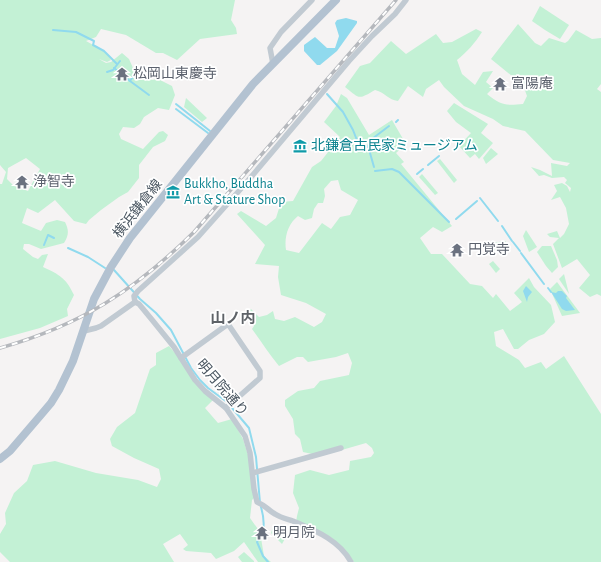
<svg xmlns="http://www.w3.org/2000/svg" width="601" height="562" font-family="'Alegreya Sans','Noto Sans JP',sans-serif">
<rect width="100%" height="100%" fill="#f5f3f3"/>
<g fill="#c3f1d5" fill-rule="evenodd">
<path d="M0,0H235L231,20L236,28L237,34L200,39L177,60L163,53H156L126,35L101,29L96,37L86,41C94,46 107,50 111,60L107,62L99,59L106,63L111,62L122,53L129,59L133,68L152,80L158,79L172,86L175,95L169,110L158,108L144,117L140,124L134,128L123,127L119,134L121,139L143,149L159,132L163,131L168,135L165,141L153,147L139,165V178L128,192L119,197L101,210L89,220L86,224L74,221L55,200L38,213L27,208L22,223L41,231L46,223L57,220L65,222C69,230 69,235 64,243L41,249L29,244H24L23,249L33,257L38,259L42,255L48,254L43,267C60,275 66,278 74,295L67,309L68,316L40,328L0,339V184H2L6,172L0,165ZM26,158L40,169L28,191L14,186L7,179L8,168Z"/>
<path d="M540,6L569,25L560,39L545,30L532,21Z"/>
<path d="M518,24L535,43L541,46L549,38L565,43L568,41L576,30L592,39L601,38V84L597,89L601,92V296L597,294L590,297L579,288L590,275L577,259L562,268L553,244L559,238L550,237L547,234L557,231L560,238L564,234L569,224L566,208L560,197L551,200L557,191L554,185L562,183L567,186L570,192L571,188L565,183L567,180L564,177L552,178L544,175L539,176L531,167L540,170L552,176L551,163L567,166L570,163L553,160L525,131L503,126L493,119L464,106L444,87L439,80L426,89L423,97L408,86L398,101C388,100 386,93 375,90C358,100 360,99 345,87L360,66L370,63L391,41L406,54L436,34L443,43L452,42L476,29L482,32C475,43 467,52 457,60L462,74L475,85L483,72L493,71L486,82L493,88L487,94C501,105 505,106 523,104L527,96L523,85L491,59Z"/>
<path d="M341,94L347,98L369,135L392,120L406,144L396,153L404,162L401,164L452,226L442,232L433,227L420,238L431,254H442L470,284L482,286L493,298L496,294L510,311L522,302L514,293L529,278L534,287L551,305L555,322L544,334L529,340L518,349H514L503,329L494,332L496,346L519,360L525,368L541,362L546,369L564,356L601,414V562H354C336,537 325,532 296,522L297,516L299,508L293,493L295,475L310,470L329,475L349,470L350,461L371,457L374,453L372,448L366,443L321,456L303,452L300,439L295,434L293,419L285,406V400L298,391L314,388L320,381L349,375L352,363L348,353L336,357L308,362L303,357H297L279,366C269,354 261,341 252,329L254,326L251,321L248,312L251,309L259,317L267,315L273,311L275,319L284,321L295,317L314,327L322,322L326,314L306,303L281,295L278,277L279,266L255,264L265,245L237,214L241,211L266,226L276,218L281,202L293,201L312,167L321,161L340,137L324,122L336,106ZM338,180L341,190L358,200L350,215L340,217L331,229L322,223L299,253L286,250C284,237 288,224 298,216L305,220L312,218L314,209L318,203H323L325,196L324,189L331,181Z"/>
<path d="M186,98L207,118L202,122L184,107Z"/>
<path d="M454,103L488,124L481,133L493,143L479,159L475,154L470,158L459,146L471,133L456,122L447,111Z"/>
<path d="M491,148L498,154L486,164L483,158Z"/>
<path d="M440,159L457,180L454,183L437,161Z"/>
<path d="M422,174L438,193L435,195L419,177Z"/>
<path d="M526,230L537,247L529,252L523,236Z"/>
<path d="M505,241L506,242L492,252L486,244Z"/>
<path d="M542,246H551L557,260L558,267L552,273L546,266L537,252Z"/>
<path d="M493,261L500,269L496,273L489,264Z"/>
<path d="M564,274L569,294L559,279Z"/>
<path d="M557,282L580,313L562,316L550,289Z"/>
<path d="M169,346L214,399L205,408L218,423L232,419L243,439L247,452L252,463L255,476L256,496L252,500L250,518L260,532L264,556L271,562H258L244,542L234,551L216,559L211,553L186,551L183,549L188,545L180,534L163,544L174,562H10L0,552V534L6,524L5,513L14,493L27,481L33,465L55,461L96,473L138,480L157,487L161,479L159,469L134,458L112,446L110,439L117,427L135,413L150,369L156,365V353Z"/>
<path d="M273,527L287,535L282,544L271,533Z"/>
<path d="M244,552L254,561V562H242L238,557Z"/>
</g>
<g fill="#90daee">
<path d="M346,18L357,21V23L337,51L320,65H317L304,51V45L315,37L327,48H335L339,36L335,23L337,20Z"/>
<path d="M526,286L532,292L528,297L527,302L523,291Z"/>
<path d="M558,291H562L567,296L566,298L575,310L566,311L562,309L551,292L556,293Z"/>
</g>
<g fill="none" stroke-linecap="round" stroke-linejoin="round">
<g stroke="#90daee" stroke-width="2">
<path d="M53,30L76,32L94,41L93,45L104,51L117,64"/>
<path d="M114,68L130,81"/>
<path d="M135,69L137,71L130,81L149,95"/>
<path d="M107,72L113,70L120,61"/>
<path d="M327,94L343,112L353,130L360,148H361"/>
<path d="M176,104L210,131"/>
<path d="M176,109L208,133"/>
<path d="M396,122L398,120"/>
<path d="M372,139L389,126"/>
<path d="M365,147L368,146L374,167"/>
<path d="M428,165L439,156"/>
<path d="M375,171L392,169L399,172L449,222"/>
<path d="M417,174L423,169"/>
<path d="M480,198L498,221"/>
<path d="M456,219L477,201"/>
<path d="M502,226L512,241"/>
<path d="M513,242L520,251"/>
<path d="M44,245L48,235L54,238"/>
<path d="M68,248L88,257L105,268"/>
<path d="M521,253L544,284"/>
<path d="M114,270L140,299L156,313L171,330L191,368L200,380L208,388L227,402L249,428L256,457L260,503"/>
<path d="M548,288L551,292"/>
<path d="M261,507C263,514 265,526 262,534C261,537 258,539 257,542L263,556L268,562"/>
</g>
<g stroke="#c1cad2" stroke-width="5.5">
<path d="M273,64L270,48L281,32L312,0"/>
<path d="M135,302L134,296L138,291L198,237L246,183L349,61L372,36L395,14L406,0"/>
<path d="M135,302L139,304L153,321L174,347L195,380L205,391L226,408L245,436L250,453L254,489L257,502C266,506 268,510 275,514C281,518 287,519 293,521C316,531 339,540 351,562"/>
<path d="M84,331L96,328L101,326L135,302"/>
<path d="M181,358L228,324L260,371V378L226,408"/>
<path d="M253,473L341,448"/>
</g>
<path stroke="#b3c2d1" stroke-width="8" d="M0,459L10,451L40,416L51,403L59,390L73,361L94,299L111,267L130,238L253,84L336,0"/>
<g stroke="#b5b8bd" stroke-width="3.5">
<path id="rail" d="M0,348C81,325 134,291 194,232L396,0"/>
</g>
<use href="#rail" stroke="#fff" stroke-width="2" stroke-dasharray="6" stroke-linecap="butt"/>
</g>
<defs>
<g id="temple-bare" transform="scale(1.08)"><path d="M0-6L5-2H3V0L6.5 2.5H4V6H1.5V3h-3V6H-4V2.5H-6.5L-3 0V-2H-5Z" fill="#6b7280" stroke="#fff" stroke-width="2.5" paint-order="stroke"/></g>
<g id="museum-bare" transform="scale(1.08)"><path d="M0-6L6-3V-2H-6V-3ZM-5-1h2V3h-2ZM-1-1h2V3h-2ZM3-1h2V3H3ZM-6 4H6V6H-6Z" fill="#0f9aa8" stroke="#fff" stroke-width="2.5" paint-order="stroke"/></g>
</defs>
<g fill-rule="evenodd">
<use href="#temple-bare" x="122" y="74"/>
<use href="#temple-bare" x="500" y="84"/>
<use href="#museum-bare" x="300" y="146"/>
<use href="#temple-bare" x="22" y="182"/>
<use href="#museum-bare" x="173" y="192"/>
<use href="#temple-bare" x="457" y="250"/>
<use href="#temple-bare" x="262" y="533"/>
</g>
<g text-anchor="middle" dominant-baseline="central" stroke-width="3.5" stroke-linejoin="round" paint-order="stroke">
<g font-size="14" fill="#5b616d" stroke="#fff" text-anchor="start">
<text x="133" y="74">松岡山東慶寺</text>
<text x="511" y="84">富陽庵</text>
<text x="33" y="182">浄智寺</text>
<text x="468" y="250">円覚寺</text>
<text x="273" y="533">明月院</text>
</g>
<g font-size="14" fill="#0d838f" stroke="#fff" text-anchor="start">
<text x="311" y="146">北鎌倉古民家ミュージアム</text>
<text x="184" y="184">Bukkho, Buddha<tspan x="184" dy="16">Art &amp; Stature Shop</tspan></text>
</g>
<g font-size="14" fill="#4a5661" stroke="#fff">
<text transform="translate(138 209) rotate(-52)">横浜鎌倉線</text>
<text transform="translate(222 388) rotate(49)">明月院通り</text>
</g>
<g font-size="15" font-weight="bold" fill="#5f6368" stroke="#fff">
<text x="233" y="318">山ノ内</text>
</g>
</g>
</svg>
